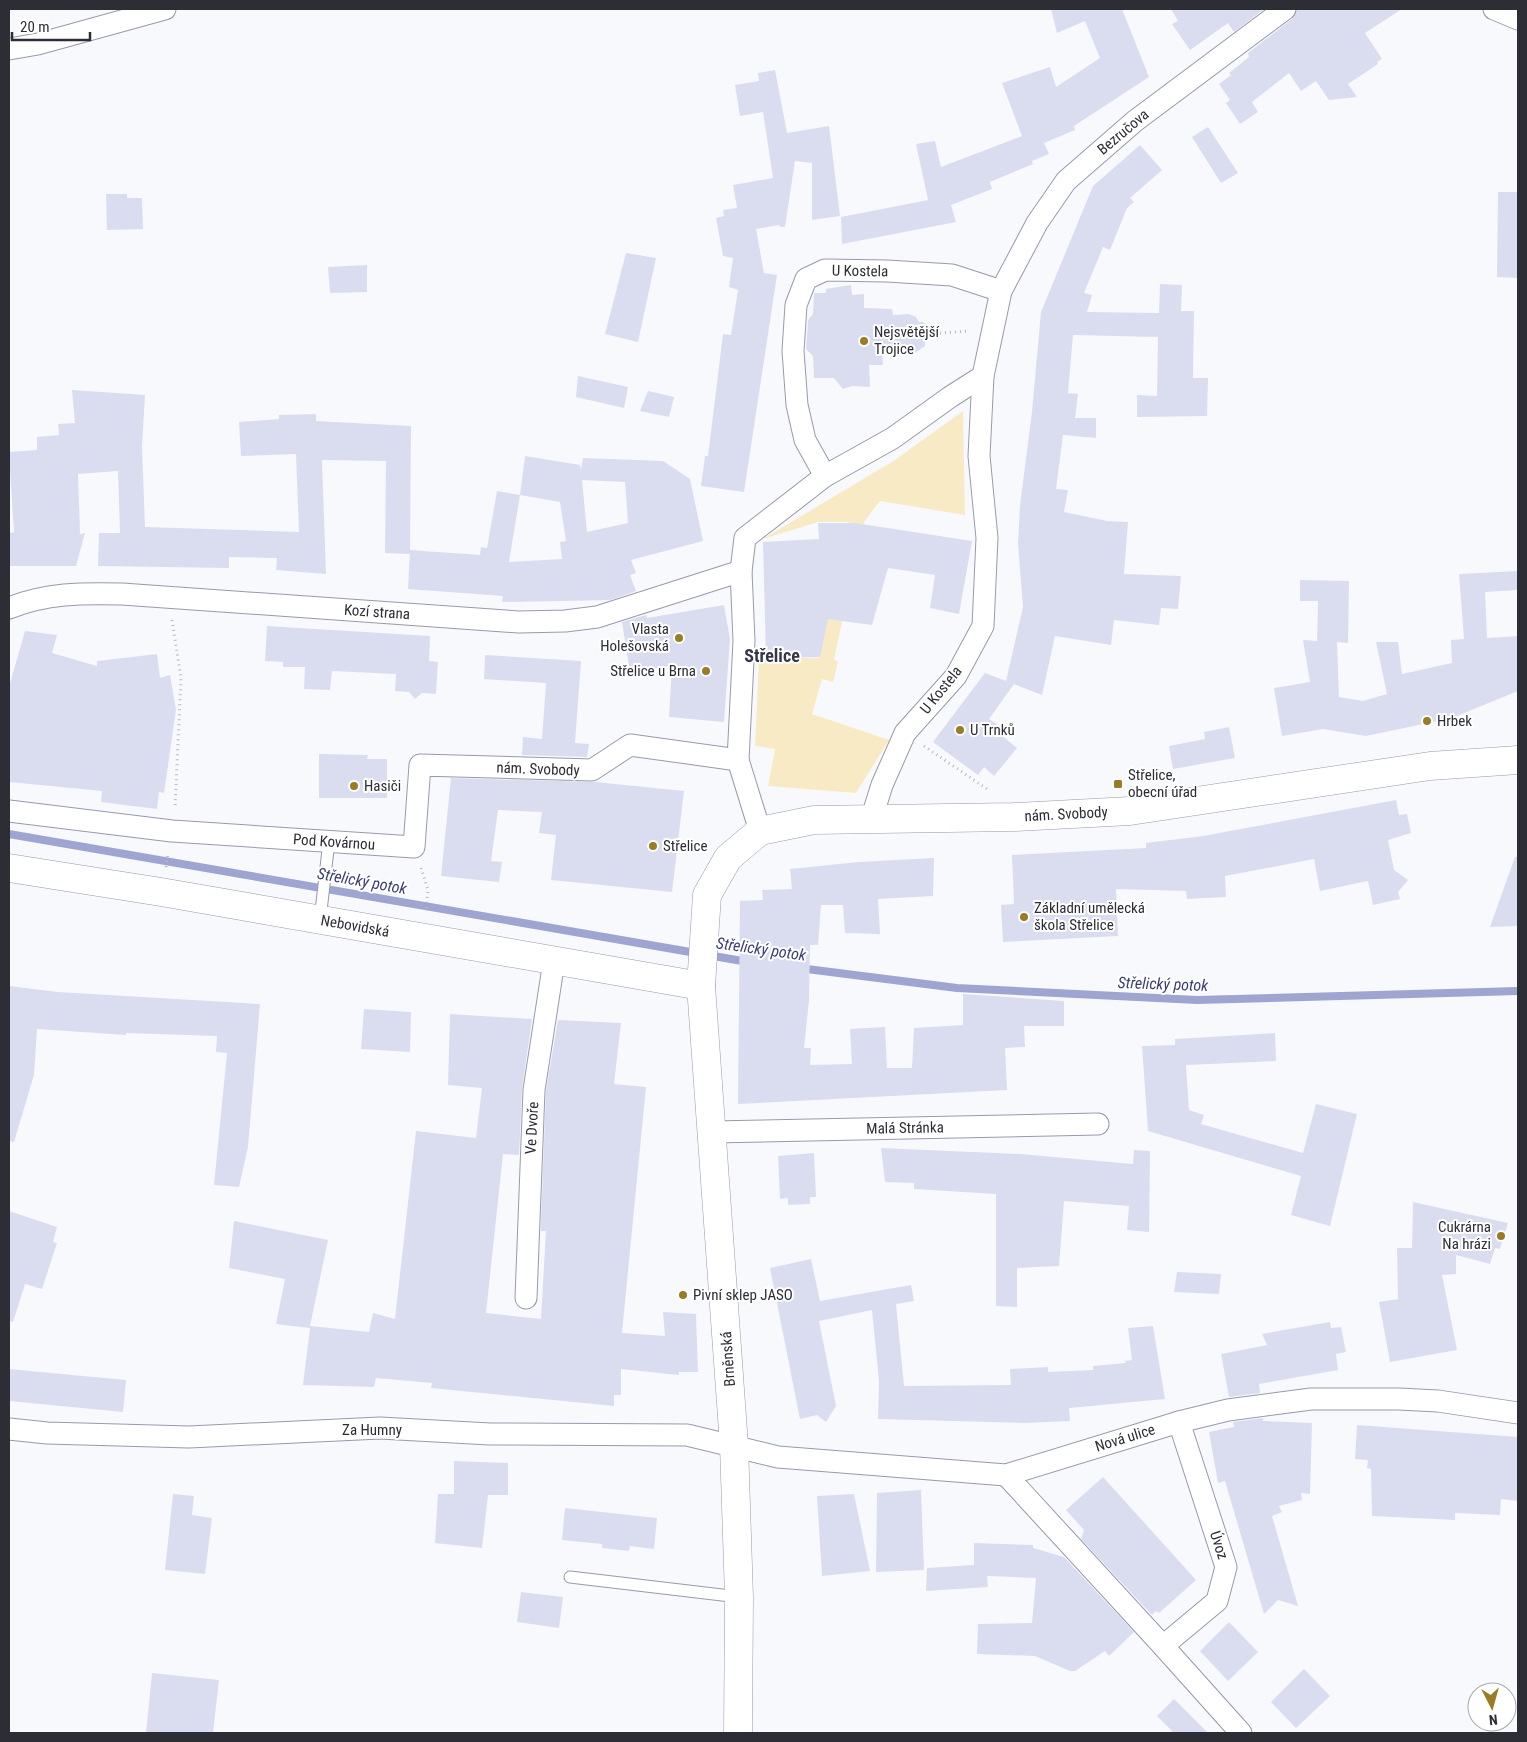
<svg xmlns="http://www.w3.org/2000/svg" width="1527" height="1742" font-family="'Roboto Condensed',sans-serif">
<rect width="100%" height="100%" fill="#f8f9fd"/>
<path fill="#f8eac5" d="M963,411L965,515L880,501L864,522L834,659L838,662L833,682L822,679L812,714L889,740L856,793L768,786L775,749L755,746L759,658H819L849,522H818L763,539L895,460Z"/>
<g fill="none" stroke-linecap="round" stroke-linejoin="round">
<g stroke="#9ea5d0" stroke-width="8">
<path d="M9,834L748,962"/>
<path d="M799,968L957,988L1197,1000L1518,991"/>
</g>
</g>
<g fill="#daddf0" fill-rule="evenodd">
<path d="M1051,9H1122L1149,77L1074,126L1075,130L1044,143L1049,154L1032,161L1033,164L990,182L992,189L951,205L956,222L842,244L841,217L928,200L916,144L935,141L941,167L1022,136L1002,83L1050,67L1056,87L1100,58L1085,21L1057,33Z"/>
<path d="M1171,9H1264L1234,32L1228,23L1190,50L1172,24L1178,21Z"/>
<path d="M1297,9H1402L1365,33L1382,59L1377,62L1378,64L1348,84L1357,97L1329,100L1316,81L1301,91L1289,73L1252,102L1258,112L1240,124L1226,103L1230,100L1219,84L1231,75L1229,73L1249,57L1248,53L1292,19Z"/>
<path d="M775,70L787,133L829,126L840,216L812,220V163L795,161L785,227H780L779,225L756,229L764,273L777,275L744,492L701,486L705,456H708L723,334L731,335L738,290L729,287L733,258L723,256L716,218L724,216L723,210L737,208L733,185L773,178L763,112L740,116L735,85L759,81L758,73Z"/>
<path d="M1208,127L1238,173L1221,183L1192,137Z"/>
<path d="M1140,145L1162,170L1130,198L1134,202L1127,208L1110,250L1103,247L1084,293L1092,295L1087,312L1159,313L1160,284L1182,285L1181,311H1194L1193,378H1208L1207,416L1137,417V395L1157,396L1158,337L1073,335L1068,393L1078,394L1075,418H1096V438L1063,435L1056,489L1068,490L1064,512L1107,521L1128,522L1124,574L1181,576L1178,609L1161,608L1159,625L1114,620L1111,645L1055,636L1042,695L1006,681L1023,607L1018,544L1020,505L1032,412L1041,312L1093,186Z"/>
<path d="M1498,192H1518V278L1497,277Z"/>
<path d="M106,194H127V198H142L143,229L107,230Z"/>
<path d="M626,253L656,258L638,342L605,334Z"/>
<path d="M367,265V292L330,293L328,267Z"/>
<path d="M851,285L852,295L864,294V308L892,309L893,315L909,314L916,317L919,322H924L925,346L912,355L882,354L883,365H869L870,387L852,386L843,389L834,378H814L813,356L806,349L808,320L813,314L814,293H826V289Z"/>
<path d="M578,376L628,387L624,408L576,397Z"/>
<path d="M72,390L145,395L142,447L145,527L299,532L296,454L241,456L239,422L279,419V415L316,414V421L411,426L410,554L385,553L386,461L322,460L326,574L276,570L277,558L229,557V568L98,566L99,533H120L118,471L78,474L80,534L85,533L76,566H9V532L14,533L9,452L37,450V437L59,435L58,424L75,423Z"/>
<path d="M648,391L674,397L669,417L640,411Z"/>
<path d="M525,456L580,465L581,470L583,458L663,461L690,479L703,541L631,560L636,573L630,575L636,591L611,600L502,602L503,596L408,589L410,550L480,555L481,547L487,548L497,491L520,495ZM582,480L625,482L628,523L587,532ZM520,495L560,502L566,541L560,542L562,559L509,562Z"/>
<path d="M818,523H855L972,541L959,614L930,608L935,575L888,568L872,625L828,619L820,657L766,658L763,542L819,539Z"/>
<path d="M1518,571V590L1485,592L1487,638L1518,636V691L1452,718L1366,736L1323,729L1282,736L1274,688L1310,682L1303,640L1317,641L1318,601H1300V580L1349,581L1348,643L1337,642L1339,697L1363,701L1387,694L1376,642H1398L1402,674L1452,663L1451,640L1464,639L1459,574Z"/>
<path d="M724,605L730,639L724,722L669,717L672,666L630,672L622,622L646,615L647,618Z"/>
<path d="M267,626L430,636L429,661L438,662L436,694L422,693L415,699L409,692L395,691L396,674L332,671L330,690L304,689L305,667H283V662L265,661Z"/>
<path d="M25,631L57,635L52,653L97,666V661L157,654L160,678L170,675L176,710L164,793L159,792L157,809L101,802L102,791L9,782V687Z"/>
<path d="M485,655L581,661L575,743L589,744L587,757L522,755L523,737L542,739L546,683L484,679Z"/>
<path d="M985,673L1014,684L989,719L1004,729L1000,734L1017,748L994,776L984,767L978,775L933,742Z"/>
<path d="M1229,727L1235,758L1173,769L1169,746L1205,739L1204,732Z"/>
<path d="M319,754L368,755L367,759H387V798H319Z"/>
<path d="M451,778L595,782L684,791L672,892L551,880L556,835L539,833L542,812L498,810L491,861L502,862L499,882L441,876Z"/>
<path d="M1396,800L1399,815L1407,814L1411,833L1388,840L1394,870L1408,880L1398,892L1400,899L1373,905L1368,881L1320,891L1314,859L1225,876L1226,897L1187,899L1186,891L1116,889L1118,936L1003,942L1001,905L1014,904L1012,855L1146,848V843L1203,836Z"/>
<path d="M1515,857H1518V926L1490,927Z"/>
<path d="M934,858L933,896L878,899L880,934L845,933L843,905H821L818,945H810L809,1001L804,1048H811L810,1065L852,1064L850,1029L885,1027L887,1068H912L914,1028L963,1025V994L1064,1001V1026H1024L1025,1047L1005,1048L1007,1090L738,1104L740,901L763,900L762,890L792,889L790,869L859,862Z"/>
<path d="M9,986L58,992L260,1004L248,1147L239,1187L214,1185L227,1053L216,1052L217,1036L126,1033V1035L37,1029L34,1075L14,1142L9,1141Z"/>
<path d="M364,1009L411,1012L410,1052L361,1049Z"/>
<path d="M450,1014L532,1019L522,1089L519,1155L503,1154L486,1313L541,1319L546,1231H541V1221L546,1091L558,1020L621,1023L614,1084L646,1087L622,1333L665,1336L663,1312L696,1314L698,1372H679V1375L621,1369V1395H614V1406L431,1388L432,1383L376,1378L374,1387L303,1385L310,1328L276,1324L285,1279L229,1268L234,1221L328,1240L310,1326L369,1332L373,1313L395,1319L416,1131L476,1138L482,1088L448,1085Z"/>
<path d="M1275,1033L1276,1061L1186,1065L1189,1110L1204,1115L1201,1124L1303,1153L1316,1104L1357,1114L1330,1226L1291,1215L1301,1176L1148,1131L1142,1046L1175,1045V1039Z"/>
<path d="M881,1148L1020,1154L1133,1164L1134,1150L1150,1151L1149,1232L1127,1230L1129,1206L1064,1201L1059,1266L1017,1268V1307L996,1306V1194L914,1189V1183L885,1182Z"/>
<path d="M814,1153L816,1197H810V1204L788,1205V1198L780,1199L778,1156Z"/>
<path d="M1413,1202L1508,1223L1500,1249L1495,1248L1490,1264L1456,1255V1274L1442,1275L1457,1350L1390,1362L1379,1302L1398,1299L1397,1248H1412Z"/>
<path d="M9,1211L57,1227L53,1242L57,1243L42,1289L25,1284L13,1322L9,1321Z"/>
<path d="M811,1259L820,1301L911,1285L914,1301L896,1304L904,1386L1011,1385L1010,1369L1048,1367V1372L1093,1370V1366L1126,1363L1125,1361L1132,1360L1128,1328L1153,1326L1165,1399L1069,1408L1070,1421L1025,1423L878,1419L879,1381L872,1310L819,1321L836,1406L826,1422L817,1415L800,1419L770,1268Z"/>
<path d="M1177,1272L1221,1274L1219,1294L1174,1292Z"/>
<path d="M1330,1322L1331,1328L1341,1327L1346,1352L1336,1354L1338,1370L1259,1384L1260,1393L1229,1397L1221,1354L1267,1345L1262,1334Z"/>
<path d="M9,1369L126,1380L123,1412L9,1401Z"/>
<path d="M1263,1418V1421L1312,1423L1310,1494L1301,1493L1302,1500L1279,1506L1282,1512L1272,1516L1298,1606L1278,1600L1264,1614L1225,1481L1218,1483L1209,1432L1234,1427L1233,1422Z"/>
<path d="M1357,1425L1518,1437V1501L1501,1499L1500,1515L1455,1513V1520L1372,1516L1371,1469L1367,1468L1368,1460L1355,1459Z"/>
<path d="M454,1461L508,1463V1495H488L482,1548L435,1543L438,1494H454Z"/>
<path d="M1103,1477L1196,1580L1159,1613L1156,1611L1152,1615L1081,1539L1084,1530L1066,1510Z"/>
<path d="M921,1490L924,1570L876,1572L877,1493Z"/>
<path d="M173,1494L194,1496L192,1515L212,1518L205,1574L165,1570Z"/>
<path d="M854,1494L870,1571L822,1576L817,1496Z"/>
<path d="M565,1508L657,1518L654,1549L630,1546L629,1551L602,1548V1544L562,1540Z"/>
<path d="M974,1543L1033,1545V1548L1064,1557L1134,1632L1109,1656L1105,1651L1075,1671H1070L1035,1656L977,1654L978,1624L1032,1623L1036,1578L987,1576L988,1587L926,1591L927,1568L974,1565Z"/>
<path d="M521,1592L563,1597L559,1628L517,1622Z"/>
<path d="M1229,1622L1258,1652L1228,1681L1200,1651Z"/>
<path d="M1304,1669L1330,1696L1296,1728L1271,1702Z"/>
<path d="M152,1673L219,1680L213,1733H146Z"/>
<path d="M1174,1699L1208,1733H1174L1157,1716Z"/>
</g>
<g fill="none" stroke-linecap="round" stroke-linejoin="round">
<g stroke="#979aac" stroke-width="13">
<g id="service">
<path d="M320,920L329,841"/>
<path d="M570,1577L739,1597"/>
</g>
</g>
<g stroke="#979aac" stroke-width="23">
<g id="minor">
<path d="M1494,9L1518,19"/>
<path d="M9,49L38,44L165,9"/>
<path d="M825,476L805,440L797,405L793,351L796,305L806,279L825,270L887,271L952,275L1001,291"/>
<path d="M9,608C46,593 82,593 122,594L519,622L565,621L597,617L741,571"/>
<path d="M738,760L760,831"/>
<path d="M9,811L172,831L414,847L420,765L592,770L630,745L738,760L744,641L741,571L745,538L825,476L893,438L950,397L983,376"/>
<path d="M872,817L882,785L905,733L956,676L983,626L987,538L979,456L983,376L1001,291L1037,223L1066,181L1135,121L1285,9"/>
<path d="M712,1132L1098,1124"/>
<path d="M526,1298L534,1090L554,961"/>
<path d="M9,1429L47,1433L189,1437L380,1428L490,1434L687,1435L778,1457L1006,1475L1179,1422L1228,1410L1311,1399H1399L1438,1401L1518,1413"/>
<path d="M1006,1475L1163,1646L1217,1601L1226,1567L1179,1422"/>
<path d="M1163,1646L1241,1733"/>
</g>
</g>
<g stroke="#979aac" stroke-width="29">
<g id="tertiary">
<path d="M9,868L161,892L701,986"/>
<path d="M738,1733L739,1597L734,1445L701,986L707,895L728,858L760,831L814,820L1014,817L1130,811L1430,766L1518,760"/>
</g>
</g>
<g stroke="#b8b9be" stroke-width="3" stroke-dasharray="1 4" stroke-linecap="butt">
<path d="M925,334L969,331"/>
<path d="M172,620L181,678L175,808"/>
<path d="M924,746L987,789"/>
<path d="M166,867L168,854"/>
<path d="M421,868L428,890L426,912"/>
</g>
<use href="#service" stroke="#fff" stroke-width="11"/>
<use href="#minor" stroke="#fff" stroke-width="21"/>
<use href="#tertiary" stroke="#fff" stroke-width="28"/>
</g>
<g fill="#997c25" stroke="#fff" stroke-width="2">
<circle cx="864" cy="341" r="5"/>
<circle cx="679" cy="638" r="5"/>
<circle cx="706" cy="671" r="5"/>
<circle cx="1427" cy="721" r="5"/>
<circle cx="960" cy="730" r="5"/>
<rect x="1113" y="779" width="10" height="10" rx="2.5"/>
<circle cx="354" cy="786" r="5"/>
<circle cx="653" cy="846" r="5"/>
<circle cx="1024" cy="917" r="5"/>
<circle cx="1501" cy="1236" r="5"/>
<circle cx="683" cy="1295" r="5"/>
</g>
<g text-anchor="middle" dominant-baseline="central" stroke-width="4" stroke-linejoin="round" paint-order="stroke">
<g font-size="15" fill="#2c2d35" stroke="#fff">
<text transform="translate(1123 132) rotate(-40)">Bezručova</text>
<text transform="translate(860 271) rotate(1)">U Kostela</text>
<text transform="translate(377 612) rotate(4)">Kozí strana</text>
<text transform="translate(941 690) rotate(-51)">U Kostela</text>
<text transform="translate(538 769) rotate(2)">nám. Svobody</text>
<text transform="translate(1066 814) rotate(-3)">nám. Svobody</text>
<text transform="translate(334 842) rotate(4)">Pod Kovárnou</text>
<text transform="translate(355 926) rotate(10)">Nebovidská</text>
<text transform="translate(532 1128) rotate(-87)">Ve Dvoře</text>
<text transform="translate(905 1128) rotate(-1)">Malá Stránka</text>
<text transform="translate(728 1359) rotate(-94)">Brněnská</text>
<text x="372" y="1430">Za Humny</text>
<text transform="translate(1125 1438) rotate(-17)">Nová ulice</text>
<text transform="translate(1219 1545) rotate(72)">Úvoz</text>
</g>
<g font-size="15" fill="#2c2d35" stroke="#fff" text-anchor="start">
<text x="874" y="332">Nejsvětější<tspan x="874" dy="17">Trojice</tspan></text>
<text x="669" y="629" text-anchor="end">Vlasta<tspan x="669" dy="17">Holešovská</tspan></text>
<text x="696" y="671" text-anchor="end">Střelice u Brna</text>
<text x="1437" y="721">Hrbek</text>
<text x="970" y="730">U Trnků</text>
<text x="1128" y="775">Střelice,<tspan x="1128" dy="17">obecní úřad</tspan></text>
<text x="364" y="786">Hasiči</text>
<text x="663" y="846">Střelice</text>
<text x="1034" y="908">Základní umělecká<tspan x="1034" dy="17">škola Střelice</tspan></text>
<text x="1491" y="1227" text-anchor="end">Cukrárna<tspan x="1491" dy="17">Na hrázi</tspan></text>
<text x="693" y="1295">Pivní sklep JASO</text>
</g>
<g font-size="16" font-style="italic" fill="#3a3e76" stroke="#fff">
<text transform="translate(362 881) rotate(10)">Střelický potok</text>
<text transform="translate(761 949) rotate(8)">Střelický potok</text>
<text transform="translate(1163 984) rotate(2)">Střelický potok</text>
</g>
<g font-size="18" font-weight="bold" fill="#353745" stroke="#fff">
<text x="772" y="655">Střelice</text>
</g>
</g>
<rect width="1527" height="1742" fill="none" stroke="#2c2d35" stroke-width="20"/>
<g transform="translate(1492 1707) rotate(174)"><circle r="24" fill="#ffffff" stroke="#ababae"/>
<path d="M0-4L9 19L0 12L-9 19Z" fill="#997c25"/>
<text y="-8" font-size="14" font-weight="bold" text-anchor="middle" fill="#2c2d35">N</text>
</g>
<path d="M12 32v8h78v-8" fill="none" stroke="#2c2d35" stroke-width="2.5"/>
<text x="20" y="32" font-size="15" fill="#2c2d35" stroke="#ffffff" stroke-width="4" paint-order="stroke">20 m</text>
</svg>
